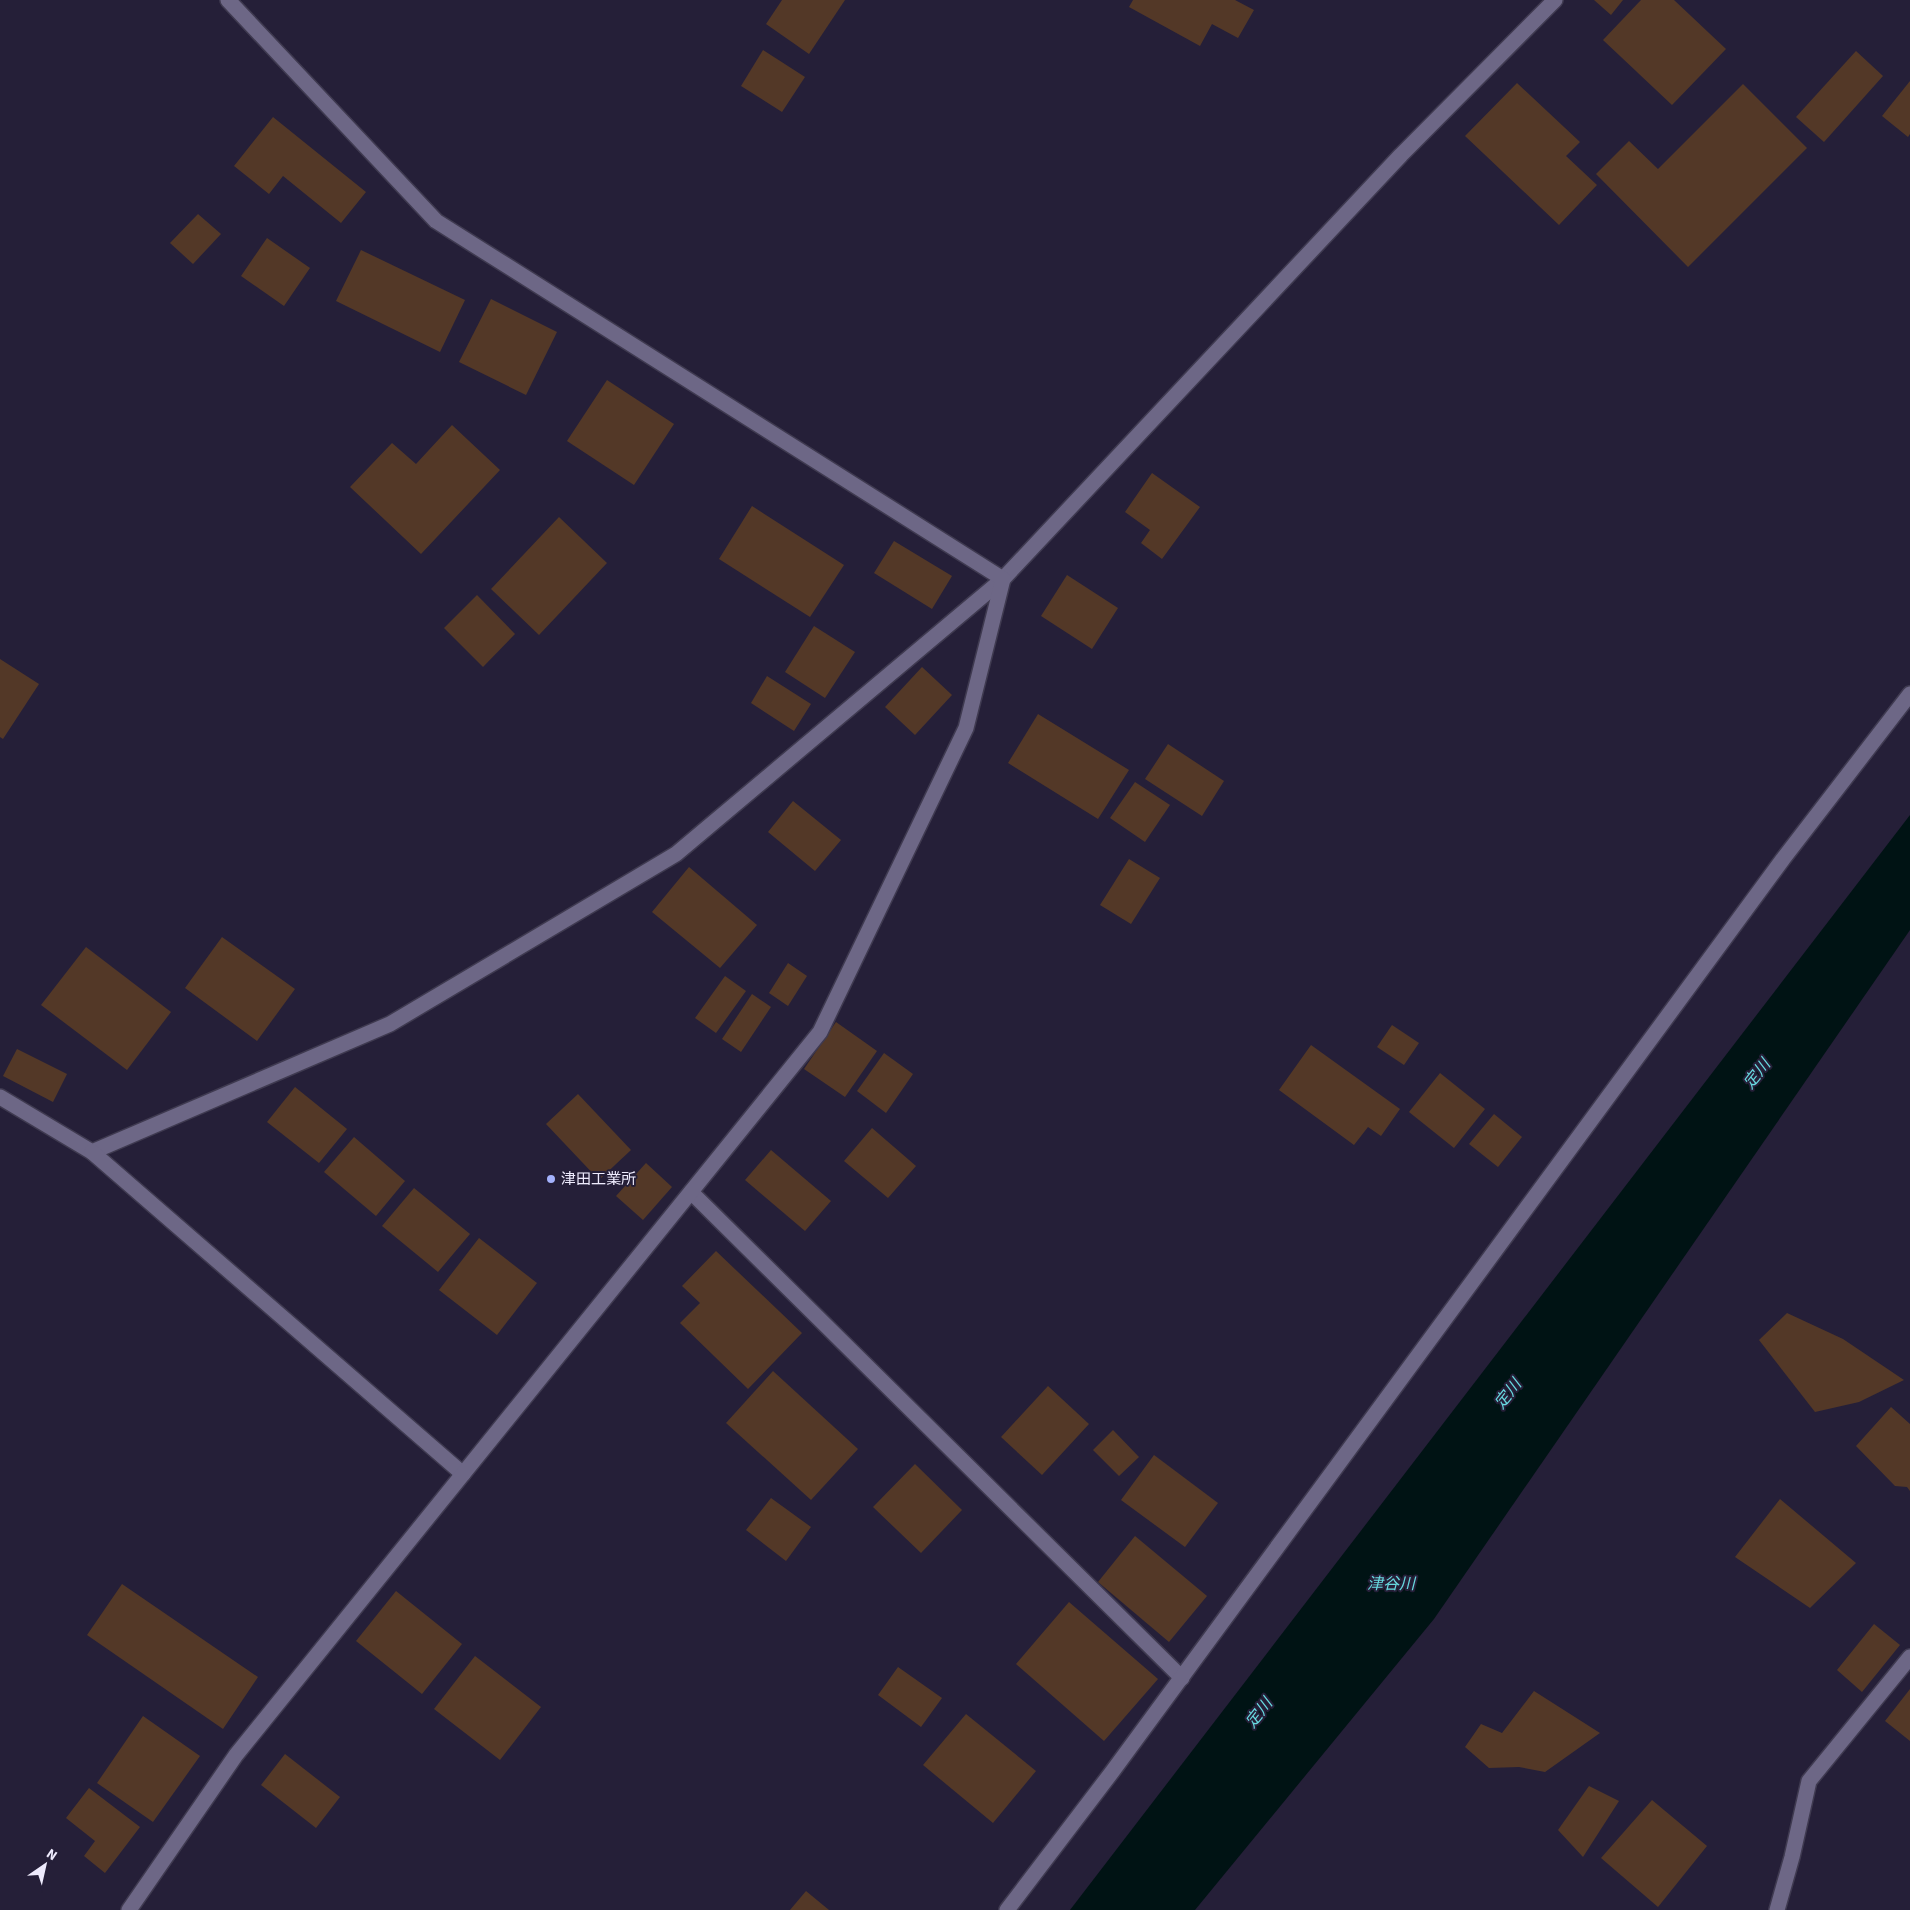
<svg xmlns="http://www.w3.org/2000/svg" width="1910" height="1910" font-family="'Source Sans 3','Noto Sans JP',sans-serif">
<rect width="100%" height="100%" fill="#251f38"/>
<path fill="#001314" d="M1910,815V930L1434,1619L1195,1910H1070Z"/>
<g fill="#533827">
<path d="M782,0H845L809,54L766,24Z"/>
<path d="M1133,0H1235L1254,10L1238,38L1212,24L1200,46L1129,7Z"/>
<path d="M1594,0H1623L1611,15Z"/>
<path d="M1641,0H1674L1726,49L1672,105L1603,40Z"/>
<path d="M763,50L805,77L782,112L741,86Z"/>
<path d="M1856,51L1883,76L1824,142L1796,117Z"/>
<path d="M1910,81V134L1908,137L1882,116Z"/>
<path d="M1517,83L1580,142L1566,156L1597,185L1559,225L1465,136Z"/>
<path d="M1743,84L1807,148L1688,267L1596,174L1629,141L1658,169Z"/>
<path d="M273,117L366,192L341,223L283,176L269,194L234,166Z"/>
<path d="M198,214L221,234L193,264L170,243Z"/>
<path d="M267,238L310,268L284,306L241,276Z"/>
<path d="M361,250L465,300L440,352L336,301Z"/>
<path d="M491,299L557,332L526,395L459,362Z"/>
<path d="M607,380L674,424L634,485L567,441Z"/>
<path d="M452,425L500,470L421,554L350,487L392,443L416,464Z"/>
<path d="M1152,473L1200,507L1162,559L1141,543L1150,530L1125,512Z"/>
<path d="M752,506L844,565L810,617L719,559Z"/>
<path d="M559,517L607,563L539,635L491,589Z"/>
<path d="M894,541L952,576L932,609L874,573Z"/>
<path d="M1067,575L1118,608L1092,649L1041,616Z"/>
<path d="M477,595L515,634L483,667L444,628Z"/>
<path d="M814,626L855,652L825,698L785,672Z"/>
<path d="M0,659L39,684L3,739L0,737Z"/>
<path d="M922,667L952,695L915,735L885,707Z"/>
<path d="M767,676L811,704L794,731L751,703Z"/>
<path d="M1038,714L1129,770L1098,819L1008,763Z"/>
<path d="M1168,744L1224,781L1202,816L1145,779Z"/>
<path d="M1135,782L1170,805L1145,842L1110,818Z"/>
<path d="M793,801L841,840L815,871L768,832Z"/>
<path d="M1129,859L1160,878L1131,924L1100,905Z"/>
<path d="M689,867L757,925L720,968L652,912Z"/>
<path d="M222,937L295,989L257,1041L185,988Z"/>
<path d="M86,947L171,1012L127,1070L41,1005Z"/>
<path d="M788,963L807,976L788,1006L769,993Z"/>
<path d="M725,976L746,991L716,1033L695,1018Z"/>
<path d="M752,994L771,1007L741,1052L722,1039Z"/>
<path d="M836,1022L877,1051L845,1097L804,1069Z"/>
<path d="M1392,1025L1419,1043L1404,1065L1377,1047Z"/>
<path d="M1311,1045L1400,1109L1381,1136L1368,1127L1354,1145L1279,1090Z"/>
<path d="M17,1049L67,1074L53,1102L3,1076Z"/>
<path d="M884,1053L913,1074L886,1113L857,1091Z"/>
<path d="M1440,1073L1485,1109L1454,1148L1409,1112Z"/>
<path d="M295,1087L347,1129L319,1163L267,1122Z"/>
<path d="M578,1094L631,1150L599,1180L546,1124Z"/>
<path d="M1494,1114L1522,1137L1498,1167L1469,1144Z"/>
<path d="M872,1128L916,1166L888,1198L844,1161Z"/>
<path d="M354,1137L405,1181L376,1216L324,1172Z"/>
<path d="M771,1150L831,1201L805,1231L745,1180Z"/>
<path d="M646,1163L672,1187L643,1220L616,1196Z"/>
<path d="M414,1188L470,1234L438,1272L382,1226Z"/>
<path d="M479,1238L537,1283L497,1335L439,1290Z"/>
<path d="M716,1251L802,1333L748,1389L680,1323L700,1303L682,1286Z"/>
<path d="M1787,1313L1843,1339L1904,1380L1859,1402L1815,1412L1759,1340Z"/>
<path d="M773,1371L858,1449L811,1500L726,1423Z"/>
<path d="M1048,1386L1089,1424L1042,1475L1001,1437Z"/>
<path d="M1891,1407L1910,1424V1491L1907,1487L1895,1486L1856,1446Z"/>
<path d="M1113,1430L1139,1457L1119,1476L1093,1450Z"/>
<path d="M1154,1455L1218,1503L1185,1547L1121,1500Z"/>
<path d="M915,1464L962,1510L921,1553L873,1507Z"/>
<path d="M771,1498L811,1527L786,1561L746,1530Z"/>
<path d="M1780,1499L1856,1563L1810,1608L1735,1557Z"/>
<path d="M1135,1536L1207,1596L1169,1642L1098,1582Z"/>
<path d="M122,1584L258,1677L223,1729L87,1635Z"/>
<path d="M396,1591L462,1644L422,1694L356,1641Z"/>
<path d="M1069,1602L1158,1679L1104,1741L1016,1664Z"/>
<path d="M1874,1624L1900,1645L1862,1692L1837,1670Z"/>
<path d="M475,1656L541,1707L500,1760L434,1709Z"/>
<path d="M898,1667L942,1698L921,1727L878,1695Z"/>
<path d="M1910,1689V1741L1885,1721Z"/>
<path d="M1534,1691L1600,1733L1545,1772L1519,1767L1489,1768L1465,1747L1481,1724L1502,1733Z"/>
<path d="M966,1714L1036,1771L993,1823L923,1765Z"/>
<path d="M143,1716L200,1756L153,1822L97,1783Z"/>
<path d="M285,1754L340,1797L316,1828L261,1785Z"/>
<path d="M1589,1786L1619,1801L1583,1857L1558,1830Z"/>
<path d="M89,1788L140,1827L105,1873L84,1856L95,1841L66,1818Z"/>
<path d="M1652,1800L1707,1846L1658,1907L1601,1858Z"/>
<path d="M806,1891L829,1910H790Z"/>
</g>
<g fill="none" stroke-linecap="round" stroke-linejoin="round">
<g stroke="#3f3a50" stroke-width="18">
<g id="minor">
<path d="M0,1097L92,1152L390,1024L676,854L1003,579L1401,155L1555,0"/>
<path d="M92,1152L463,1474"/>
<path d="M691,1192L1182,1678"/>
<path d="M129,1910L236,1755L820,1032L966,728L1003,579L436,221L228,0"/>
<path d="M1007,1910L1112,1772L1783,859L1910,694"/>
<path d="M1777,1910L1792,1857L1809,1781L1910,1657"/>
</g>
</g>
<use href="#minor" stroke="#6d6786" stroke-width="15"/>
</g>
<circle fill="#a4b2fc" stroke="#251f38" stroke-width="2" cx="551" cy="1179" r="5"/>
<g text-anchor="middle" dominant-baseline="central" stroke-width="4" stroke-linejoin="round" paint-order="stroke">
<g font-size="15" fill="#eeebfd" stroke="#251f38" text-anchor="start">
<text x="561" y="1179">津田工業所</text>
</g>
<g font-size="16" font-style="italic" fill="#68dae0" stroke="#251f38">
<text transform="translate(1757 1074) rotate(-52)">定川</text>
<text transform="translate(1508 1394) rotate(-52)">定川</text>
<text x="1391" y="1584">津谷川</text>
<text transform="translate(1259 1713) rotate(-52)">定川</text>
</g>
</g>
<g transform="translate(45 1865) rotate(34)" stroke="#251f38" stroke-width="4" paint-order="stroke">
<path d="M0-4L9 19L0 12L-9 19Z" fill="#eeebfd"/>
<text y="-8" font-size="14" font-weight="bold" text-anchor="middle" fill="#eeebfd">N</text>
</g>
</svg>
